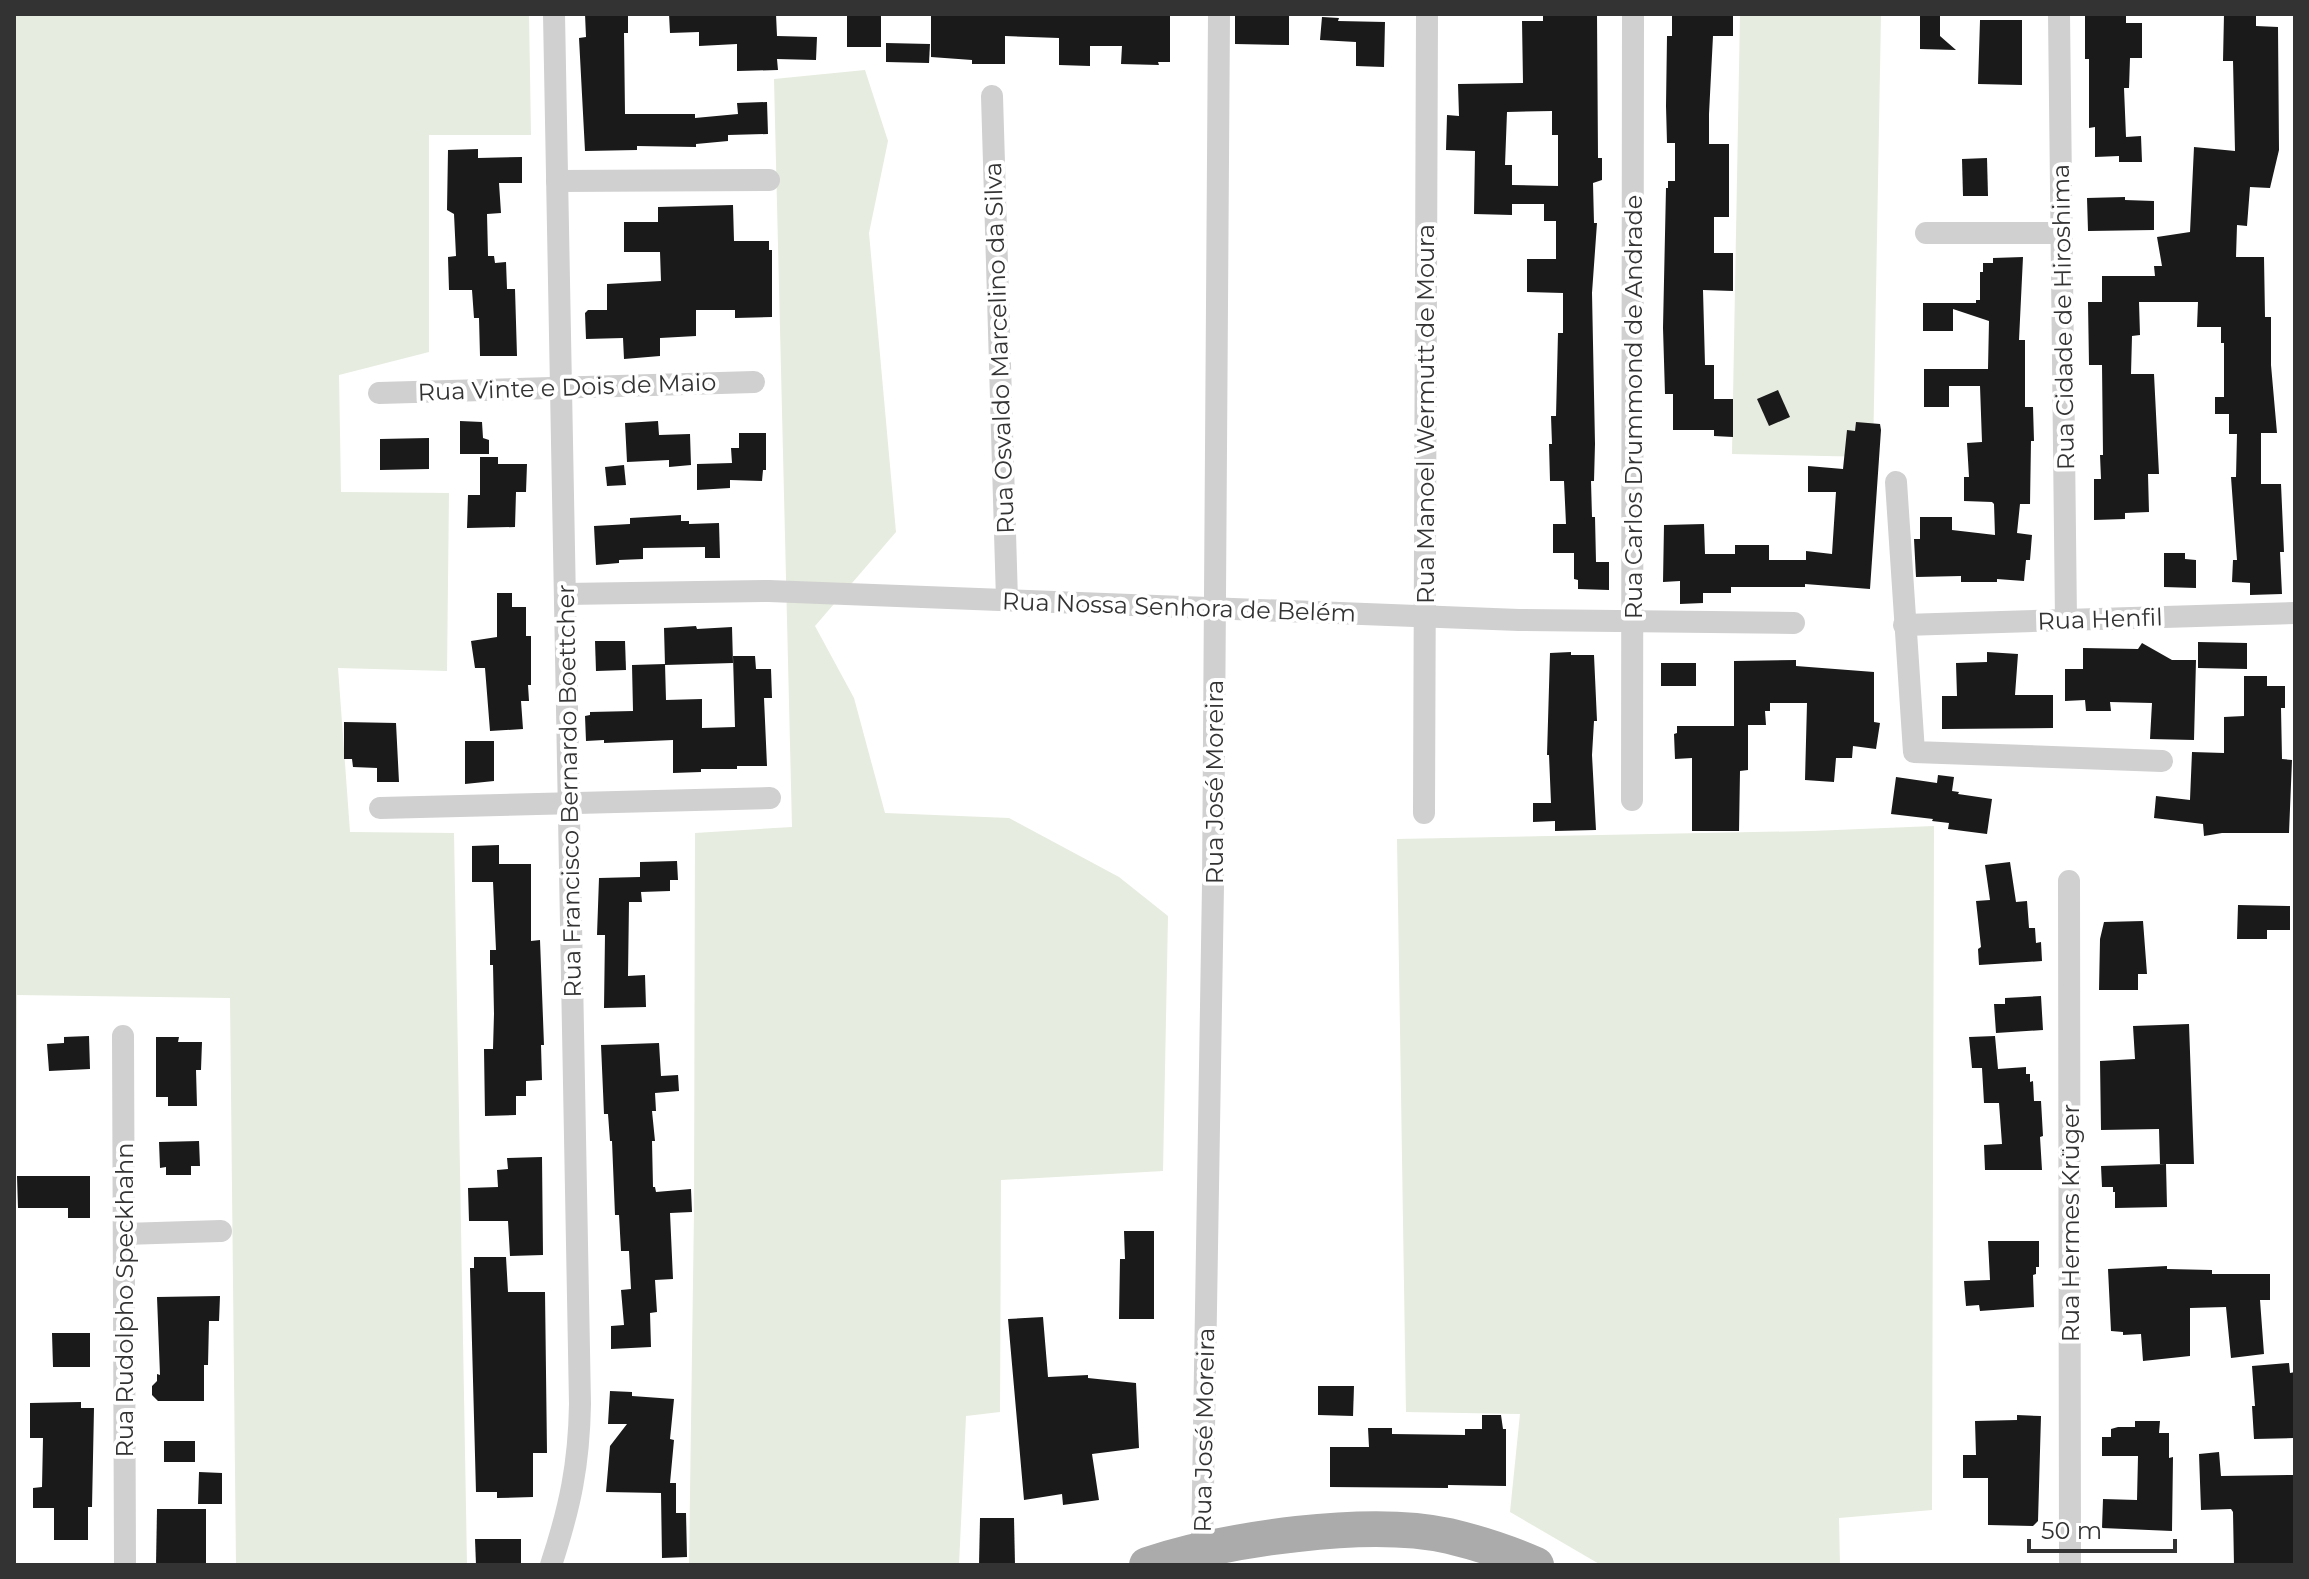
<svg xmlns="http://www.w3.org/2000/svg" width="2309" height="1579" font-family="Montserrat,sans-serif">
<rect width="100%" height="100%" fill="#fff"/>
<g fill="#e6ecdf">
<path d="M14,14H529L531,135H429V352L339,375L341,492L449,493L447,671L338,668L350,832L454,833L467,1565H236L230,998L17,995L14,1565Z"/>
<path d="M1740,14H1881L1873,457L1732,454Z"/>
<path d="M865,70L888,141L869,233L896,532L815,626L854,698L885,813L1009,818L1119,877L1168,916L1163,1171L1001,1180L1000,1412L966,1416L959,1565H689L694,1212L695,833L792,827L774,79Z"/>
<path d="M1934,826L1932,1510L1839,1518L1840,1565H1601L1510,1512L1520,1414L1406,1412L1397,839L1812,831Z"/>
</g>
<g fill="#1a1a1a" fill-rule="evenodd">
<path d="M585,14H628V33H624L625,114H695V118L738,114L737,103L767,102L768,134L728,135V141L696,144V147L637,146V150L585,151L579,38L586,37Z"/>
<path d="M669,14H776L777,36L817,37L816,60L777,59L778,70L737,71V44L699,46V32L670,33Z"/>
<rect x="847" y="14" width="34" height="33"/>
<path d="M931,14H1170V62H1158L1159,65L1121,64L1122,46H1090V66L1059,65V38L1005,36V64H972V60L931,57Z"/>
<path d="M1266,14H1289V45L1235,44V16H1266Z"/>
<path d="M1543,14H1597L1598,158H1602V180L1593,183L1594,223H1597L1592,293L1595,444L1594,481H1591L1592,517H1595L1596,562H1609V590L1578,589V580L1574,579V553H1553V524H1566L1564,481H1550L1549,444H1552L1551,416H1556L1558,333H1563V293L1527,292V259H1556V221H1544V204H1512V215L1474,214L1475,151L1446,150L1447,115L1459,116L1458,84L1523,83L1522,21H1543ZM1552,111V135H1558V186L1512,185V165H1505L1507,112Z"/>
<path d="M1672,14H1733V36H1713L1709,114V144H1729V217H1714V253H1733V291L1703,290L1705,365H1714V399H1733V437L1714,436V430H1673V394H1665L1663,328L1666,188H1668V181H1675V143H1667L1666,106L1667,36H1672Z"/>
<path d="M1920,14H1940V36L1956,50L1920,49Z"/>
<path d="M2085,14H2126V23H2142V58H2130L2129,88H2124L2126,137L2141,136L2142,162H2119V156L2095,157V127L2089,128V59H2085Z"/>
<path d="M2224,14H2256V26L2278,27L2279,150L2270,188L2250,187L2247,226L2237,225L2236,257H2264L2265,317H2271V365L2277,433H2261V484H2281L2284,552H2280L2282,594L2250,595V583L2232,582L2233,560H2237L2231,477H2236L2237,434H2229V414H2215V397H2224V343H2221V327H2197L2198,302H2139L2140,335L2132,336L2131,374H2154L2159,474H2148L2149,512L2125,513V519L2094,520V479H2101L2100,455H2103L2102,365H2089L2088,302H2102V276H2155L2154,266H2162L2157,237L2190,232L2194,147L2235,151L2233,61H2223Z"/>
<path d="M1322,17L1339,18L1338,21L1385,22L1384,67L1356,66V42L1320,40Z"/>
<path d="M1980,20H2022V85L1978,84Z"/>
<path d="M886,43L930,44L929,63L886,62Z"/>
<path d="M478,149V158L522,157V183H499L501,213L487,214L488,256H494L495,263L506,262L507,289H515L517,356H480L479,318H474L472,290H449L448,257L456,256L454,214L447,210L448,150Z"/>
<path d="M1987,158L1988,196H1963L1962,159Z"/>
<path d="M2125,197V200L2154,201V230L2088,231L2087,198Z"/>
<path d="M733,205L734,241H769V250H772V317L735,318V310H696V336L660,338V356L624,359L623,338L586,339L585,313L588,310H607V284L661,281L660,252H624V222H658V207Z"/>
<path d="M2023,257L2019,340H2025V407H2033L2034,441H2031L2030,504H2020L2017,533L2032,535L2030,560H2026L2024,581L1997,579V582H1961V576L1916,577L1914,539H1920V517H1952V530L1995,535L1994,504L1992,502L1964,501V477H1969L1967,443L1982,442L1980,386H1949V407H1924V369H1988L1989,321L1953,309V331H1923V303H1976V300H1980V272H1983V263H1993V258Z"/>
<path d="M1778,390L1790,417L1769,426L1757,399Z"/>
<path d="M460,421L482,422L483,438L489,440V454H460Z"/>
<path d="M658,421L659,435L690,434L691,465L669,467V460L627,462L625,423Z"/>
<path d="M1856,422L1880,424L1881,430L1870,589L1805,584V587H1731V593H1703V603L1680,604V581L1663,582L1664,525L1704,524L1705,554H1735V545H1769V560H1806V551L1832,554L1836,492H1808V466L1843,469L1847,430L1855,431Z"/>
<path d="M739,433H766V470H763L762,481L730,480V488L697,490V464L732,463L731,448H739Z"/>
<path d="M429,438V469L380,470V439Z"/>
<path d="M480,457H498V464H527L526,492H516L515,527L467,528L468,495H480Z"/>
<path d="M624,465L626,485L607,486L605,467Z"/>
<path d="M681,515V521H689V524L719,523L720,558H705V547L643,548V559L619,560V563L596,565L594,526L630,524V518Z"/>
<path d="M2164,553H2185V559L2196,560V588L2164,587Z"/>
<path d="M497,593H512V607H526V636H531V685H528L529,701H521L523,729L490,731L485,668H475L471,641L497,637Z"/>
<path d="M696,626L697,629L732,627L733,663L665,665L664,628Z"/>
<path d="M595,641H625L626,670L596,671Z"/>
<path d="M2198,642L2247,643V669L2198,668Z"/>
<path d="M2142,643L2172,660H2196L2194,740L2150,739L2152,703L2110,702L2111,711H2086L2085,700L2065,701V669H2083V648L2138,649Z"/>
<path d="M1571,652V655H1594L1597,721H1594L1592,755L1596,830L1555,831V821L1533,822V803H1551L1549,755H1547L1550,653Z"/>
<path d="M1987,652L2018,654L2015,695H2053V728L1942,729V696H1957L1956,663L1987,662Z"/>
<path d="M733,656H755L756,669H771L772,698H764L767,766H737V769H701V772L673,773V740L604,743V740L586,741L585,716L590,715V712L633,711L632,665L665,664L666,700L702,699V728L735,727Z"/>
<path d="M1796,660V666L1874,672V722L1880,723L1876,749L1853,746L1852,758H1836L1834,782L1805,780L1807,703H1770V711H1765L1766,725H1748V770L1740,771L1739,831H1692V758L1675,759L1674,734L1677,733V726H1734V661Z"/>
<rect x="1661" y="663" width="35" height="23"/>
<path d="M2244,676H2267V686H2285V708H2281L2282,759L2292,760L2289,833H2222L2204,836L2203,824L2154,818L2156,796L2190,800L2192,752L2224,753V717L2244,716Z"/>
<path d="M344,722L396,723L399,782H377V768L353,767L352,759H344Z"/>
<path d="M465,741H494V781L465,784Z"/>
<path d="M1938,775L1954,777L1952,791L1959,792L1958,794L1992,799L1987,834L1948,829L1949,823L1932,821L1933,819L1891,814L1896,777L1937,783Z"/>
<path d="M499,845V864H531V941L540,940L544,1045H541L542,1080L526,1081V1096H516V1115L485,1116L484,1049H493L494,1014L493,965H490V950H496L493,882H472V846Z"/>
<path d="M677,861L678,880H670V891L641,892L642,902H629L628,976L645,975L646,1007L604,1008L605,935H597L599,878L640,877V862Z"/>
<path d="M2010,862L2016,902L2027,901L2029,928H2035L2036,943L2041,942L2042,961L1979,965L1978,949L1981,947L1976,901L1990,900L1985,865Z"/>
<path d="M2238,905L2290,906V930H2267V939H2237Z"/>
<path d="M2143,921L2147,974H2138V990H2099L2100,939L2104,922Z"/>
<path d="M2041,996L2043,1030L1996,1033L1994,1004H2005V998Z"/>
<path d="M2189,1024L2194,1164H2160L2159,1129L2101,1130L2100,1061L2135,1059L2133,1026Z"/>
<path d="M89,1036L90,1069L49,1071L47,1044L64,1043V1037Z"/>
<path d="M1995,1036L1998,1069L2026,1067V1074H2030V1082L2033,1081L2034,1101H2041L2043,1136L2040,1137L2042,1170H1985L1984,1145L2002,1144L1999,1103H1984L1982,1068H1972L1969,1037Z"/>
<path d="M156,1037H179L178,1042H202L201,1070H196L197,1106H168V1097H156Z"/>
<path d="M659,1043L661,1076L678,1075L679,1091L655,1093L656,1111H652L655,1141H652L653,1187H655L656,1192L691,1189L692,1212L670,1213L673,1279L655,1280L657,1312L650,1313L651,1347L611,1349V1326L624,1325L621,1290L631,1289L629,1251H621L619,1215H615L612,1141H610L608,1114H604L601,1045Z"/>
<path d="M199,1141L200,1166H191V1175H166V1167L160,1168L159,1142Z"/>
<path d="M542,1157L543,1255L510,1256L508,1221H469L468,1188L498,1187L497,1170L508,1169L507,1158Z"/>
<path d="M2166,1164L2167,1207L2115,1208V1192H2113V1187H2102L2101,1166Z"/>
<path d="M17,1176H90V1218H68V1208H18Z"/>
<path d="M1124,1231H1154V1319H1119L1120,1259H1125Z"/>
<path d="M1988,1241H2039V1267H2036V1274L2033,1275L2034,1307L1980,1311L1979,1305L1966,1306L1964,1281L1990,1280Z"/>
<path d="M474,1257H506L508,1292H545L547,1453H533V1497L497,1498V1492H476L470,1268H474Z"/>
<path d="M2167,1266V1269L2212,1270V1274H2270V1300H2260L2264,1354L2231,1358L2226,1307L2190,1308V1356L2143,1361L2141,1334L2123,1335V1332L2111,1331L2108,1269Z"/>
<path d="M220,1296L219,1321H209L208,1365H204V1401H158L152,1395V1386L157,1381V1374L160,1375L157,1297Z"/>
<path d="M1043,1317L1048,1377L1088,1375V1378L1136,1383L1139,1448L1092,1454L1099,1500L1063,1505L1062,1494L1024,1500L1008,1319Z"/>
<path d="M52,1333H90V1367H53Z"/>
<path d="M2289,1363L2290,1373L2295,1372L2294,1438L2254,1439L2252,1406H2255L2252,1366Z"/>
<path d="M1318,1386H1354L1353,1416L1318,1415Z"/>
<path d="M610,1391L632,1392V1396L674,1399L670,1439L674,1440L670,1483H676V1513H686L687,1557L662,1558L661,1493L606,1492L610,1446L627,1424H608Z"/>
<path d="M81,1402V1408H94L92,1507H88V1540H54V1508H33V1488L42,1487L43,1438H30V1403Z"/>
<path d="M1482,1415H1501L1503,1429H1506V1486L1448,1485V1488L1330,1487V1447H1369L1368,1428H1392V1434L1465,1435V1429H1482Z"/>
<path d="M2017,1415L2041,1416L2038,1521L2033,1526L1988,1525V1478H1963V1455H1976L1975,1421L2017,1420Z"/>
<path d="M2135,1421H2160L2159,1433H2169V1458L2173,1457L2172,1531L2102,1528L2103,1499L2137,1500L2138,1456H2102V1437H2111V1429L2118,1427H2135Z"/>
<rect x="164" y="1441" width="31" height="21"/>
<path d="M2219,1452L2221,1476L2294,1475L2295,1565H2234L2233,1512L2231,1509L2201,1510L2199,1454Z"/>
<path d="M199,1472L222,1473V1504H198Z"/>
<path d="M157,1509H206V1565H156Z"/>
<path d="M980,1518H1014L1015,1565H979Z"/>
<path d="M475,1539H521V1565H476Z"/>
</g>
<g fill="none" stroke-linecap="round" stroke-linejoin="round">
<g stroke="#d0d0d0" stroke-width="22">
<path d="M2059,14L2066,620"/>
<path d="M992,96L1007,600"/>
<path d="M557,181L769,180"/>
<path d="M1926,233H2062"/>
<path d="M379,393L754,382"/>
<path d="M1896,482L1914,752L2162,761"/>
<path d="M565,594L769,591L1519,620L1794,623"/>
<path d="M1904,625L2295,613"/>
<path d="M1632,800L1633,14"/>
<path d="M380,808L770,798"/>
<path d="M1424,813L1427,14"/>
<path d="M2069,881L2070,1565"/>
<path d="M123,1036L125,1565"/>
<path d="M124,1234L221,1231"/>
<path d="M1202,1550L1213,885L1219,14"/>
<path d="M551,1565C570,1507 579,1465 580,1404L554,14"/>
</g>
<path stroke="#ababab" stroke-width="36" d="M1147,1565C1226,1539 1368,1518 1449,1536C1478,1543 1509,1553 1536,1565"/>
</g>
<g text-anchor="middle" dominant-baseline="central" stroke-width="8" stroke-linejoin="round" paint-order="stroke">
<g font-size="24" fill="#333" stroke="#fff">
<text transform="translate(2063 317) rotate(-91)">Rua Cidade de Hiroshima</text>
<text transform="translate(999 348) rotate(-92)">Rua Osvaldo Marcelino da Silva</text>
<text transform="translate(567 387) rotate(-2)">Rua Vinte e Dois de Maio</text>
<text transform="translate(1633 407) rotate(-90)">Rua Carlos Drummond de Andrade</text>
<text transform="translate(1425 414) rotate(-90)">Rua Manoel Wermutt de Moura</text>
<text transform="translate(1179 607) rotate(2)">Rua Nossa Senhora de Belém</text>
<text transform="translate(2100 619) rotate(-2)">Rua Henfil</text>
<text transform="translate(1214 782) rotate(-90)">Rua José Moreira</text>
<text transform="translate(569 791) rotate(-91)">Rua Francisco Bernardo Boettcher</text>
<text transform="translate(2070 1223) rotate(-90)">Rua Hermes Krüger</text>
<text transform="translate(124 1300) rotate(-90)">Rua Rudolpho Speckhahn</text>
<text transform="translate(1204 1430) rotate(-89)">Rua José Moreira</text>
</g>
</g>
<rect width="2309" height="1579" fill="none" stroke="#333333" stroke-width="32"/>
<path d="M2029 1539v12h146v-12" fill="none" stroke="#333333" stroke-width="4"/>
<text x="2041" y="1539" font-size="24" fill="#333333" stroke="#ffffff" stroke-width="6" paint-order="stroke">50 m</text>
</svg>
